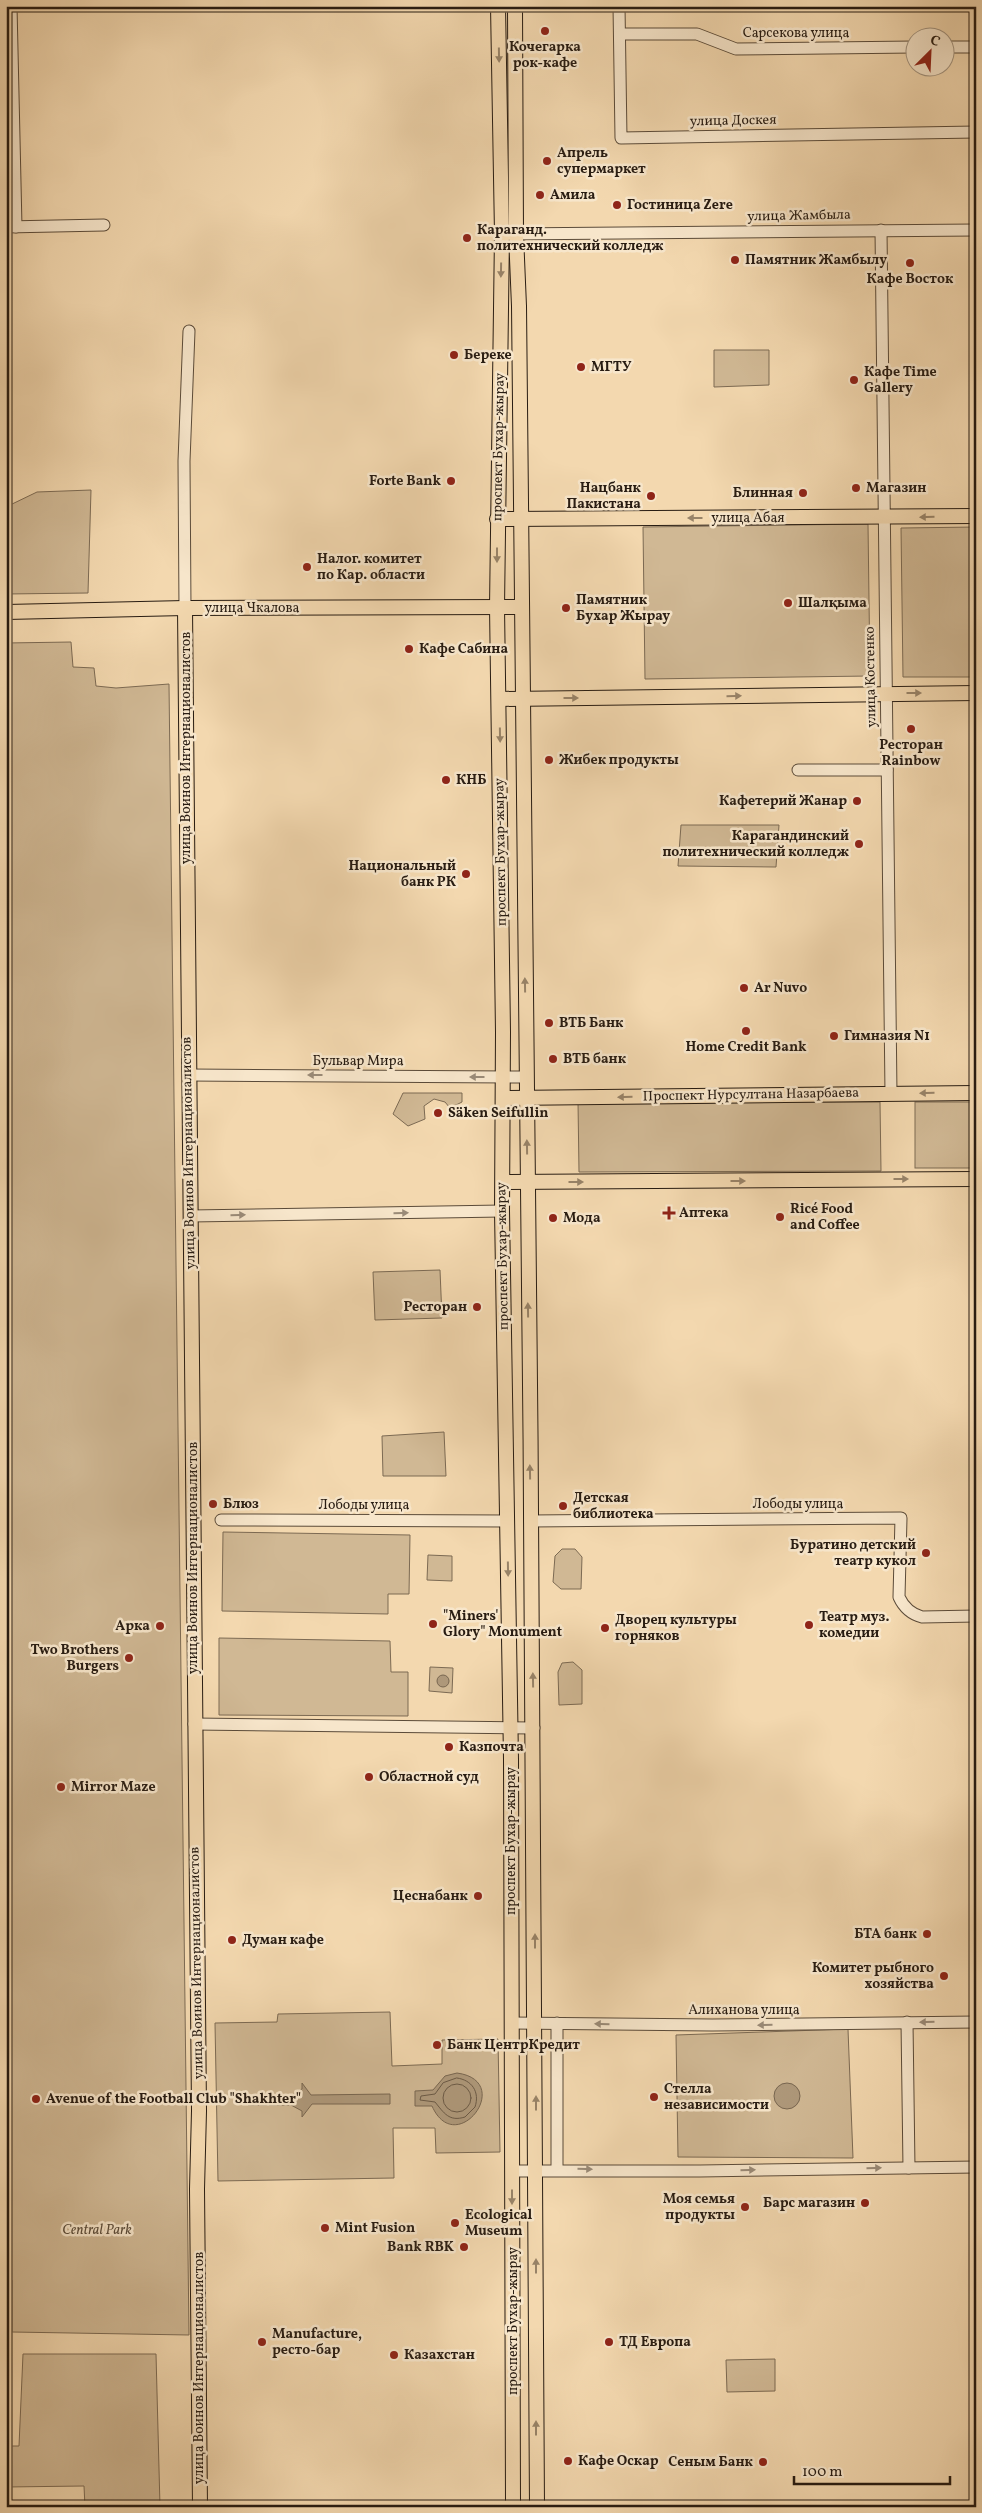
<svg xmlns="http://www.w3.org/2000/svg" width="982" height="2513" font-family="Vollkorn,serif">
<rect width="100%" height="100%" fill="#f3d8af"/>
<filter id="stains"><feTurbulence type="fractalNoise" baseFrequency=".004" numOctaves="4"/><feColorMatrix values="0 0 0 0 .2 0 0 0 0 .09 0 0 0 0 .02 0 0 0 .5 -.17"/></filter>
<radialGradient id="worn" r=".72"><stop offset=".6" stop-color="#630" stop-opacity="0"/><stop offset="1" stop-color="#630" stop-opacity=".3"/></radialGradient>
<g fill="#d0b894" stroke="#7c6a53">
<path d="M714,350H769V385L714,387Z"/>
<path d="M91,490L88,593L6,594V564L11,556L8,506L37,492Z"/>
<path d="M868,524L870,676L645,679L643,527Z"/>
<path d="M976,527V677H903L901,528Z"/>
<path d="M71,642L73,667L94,668L96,686L116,688L169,684L189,2335L12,2332V2280L6,2279V643Z"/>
<path d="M681,825H779L776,867L678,866Z"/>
<path d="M403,1093H462V1102L450,1108L445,1102L434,1099L424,1106L425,1119L408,1126L393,1114Z"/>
<path d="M578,1102H880L881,1171L579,1172Z"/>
<rect x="915" y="1102" width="61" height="66"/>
<path d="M440,1270L442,1318L375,1320L373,1272Z"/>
<path d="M444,1432L446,1476H383L382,1436Z"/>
<path d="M223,1532L410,1535L409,1594H388V1614L222,1611Z"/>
<path d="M562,1549H575L582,1557L581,1589H561L553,1582L555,1556Z"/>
<path d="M428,1555L452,1556V1581L427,1580Z"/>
<path d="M219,1638L390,1641L391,1672H408V1716L219,1715Z"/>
<path d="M573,1662L582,1670V1704L559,1705L558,1672L562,1663Z"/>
<path d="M430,1667L453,1668L452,1693L429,1691Z"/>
<path d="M390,2012L392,2066L442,2064V2040L498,2039L500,2152L436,2153L435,2128H393L394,2178L218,2181L215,2023L277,2022L278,2014Z"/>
<path d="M848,2029L853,2158L678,2157L676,2035Z"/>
<path d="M23,2354H156L160,2507H85L84,2486L6,2487V2446H19Z"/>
<path d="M775,2359V2391L727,2392L726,2360Z"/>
</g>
<g fill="#ae987a" stroke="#786650">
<circle cx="443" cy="1681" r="6"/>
<path d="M457,2073C516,2081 456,2160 432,2106H415V2091L433,2090L445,2076Z"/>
<path d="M302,2083L311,2095L390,2094V2104H312L302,2117V2111L291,2105H248V2096L292,2095L302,2089Z"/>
<circle cx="787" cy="2096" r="13"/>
</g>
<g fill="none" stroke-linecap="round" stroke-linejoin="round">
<g stroke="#6b5a46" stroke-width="1">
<path d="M457,2078C472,2080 480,2092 475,2107L465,2117C449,2122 444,2113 435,2102L420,2100L421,2096L435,2094L443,2083Z"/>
<circle cx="457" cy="2098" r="14"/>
</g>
<g stroke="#5b4b39" stroke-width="13">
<g id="minor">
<path d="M11,6L16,227"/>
<path d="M619,6L621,138L976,132"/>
<path d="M620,34H697L736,49L914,47"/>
<path d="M944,47H976"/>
<path d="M6,227L104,225"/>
<path d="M881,230L891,1094"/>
<path d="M509,234L976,230"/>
<path d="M185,608L184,461L189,331"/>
<path d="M798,770H887"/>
<path d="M189,1075L526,1077"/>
<path d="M190,1216L502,1211"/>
<path d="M221,1520L507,1521"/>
<path d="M530,1521L901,1518L899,1597C904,1608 911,1614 922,1617L976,1616"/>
<path d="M194,1724L534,1728"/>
<path d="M907,2022L909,2168"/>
<path d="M512,2023L712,2025L976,2022"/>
<path d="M557,2023V2170"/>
<path d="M512,2171H700L976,2167"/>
</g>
</g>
<g stroke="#281c12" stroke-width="16">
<g id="major">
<path d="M498,6L502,234L497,607L503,1032L502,1211L511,1759L513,2507"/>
<path d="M515,6L516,235L519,306C526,1040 536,1773 537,2507"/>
<path d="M497,519L976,516"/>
<path d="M185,608L199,2111L197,2189L200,2507"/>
<path d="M6,612L185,608L522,607"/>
<path d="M499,699L976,693"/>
<path d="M503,1098L976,1093"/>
<path d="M503,1182L976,1179"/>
</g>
</g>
<use href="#minor" stroke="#f7e6cb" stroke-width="11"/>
<use href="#major" stroke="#f3d8af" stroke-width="14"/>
</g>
<defs><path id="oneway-solid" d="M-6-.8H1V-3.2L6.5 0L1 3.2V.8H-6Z" transform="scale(1.25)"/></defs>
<g fill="#988368">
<use href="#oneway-solid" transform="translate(499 55) rotate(89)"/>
<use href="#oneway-solid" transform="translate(501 270) rotate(91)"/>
<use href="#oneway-solid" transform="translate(927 517) rotate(179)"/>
<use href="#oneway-solid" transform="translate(695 518) rotate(180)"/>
<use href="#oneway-solid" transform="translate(497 555) rotate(90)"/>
<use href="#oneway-solid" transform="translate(914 693)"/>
<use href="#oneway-solid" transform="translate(734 696) rotate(-1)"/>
<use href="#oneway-solid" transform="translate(571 698)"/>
<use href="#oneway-solid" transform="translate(500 735) rotate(89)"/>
<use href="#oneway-solid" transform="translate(525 985) rotate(-91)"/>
<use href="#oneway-solid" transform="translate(927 1093) rotate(179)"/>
<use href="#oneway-solid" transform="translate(625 1097) rotate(179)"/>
<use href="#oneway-solid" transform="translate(527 1147) rotate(-91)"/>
<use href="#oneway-solid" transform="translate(901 1179)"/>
<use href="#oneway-solid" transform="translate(738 1181)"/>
<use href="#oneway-solid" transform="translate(576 1182)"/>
<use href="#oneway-solid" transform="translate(528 1310) rotate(-91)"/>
<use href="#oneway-solid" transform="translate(530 1472) rotate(-91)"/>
<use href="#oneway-solid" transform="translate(508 1569) rotate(89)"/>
<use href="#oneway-solid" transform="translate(533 1680) rotate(-91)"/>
<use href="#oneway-solid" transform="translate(535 1941) rotate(-90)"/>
<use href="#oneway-solid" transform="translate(536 2103) rotate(-90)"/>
<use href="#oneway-solid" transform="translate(512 2197) rotate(90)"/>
<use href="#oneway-solid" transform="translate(536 2266) rotate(-90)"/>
<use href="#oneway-solid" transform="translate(536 2428) rotate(-90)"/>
</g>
<g fill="#9a8b78">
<use href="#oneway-solid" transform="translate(315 1075) rotate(-180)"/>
<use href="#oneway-solid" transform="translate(477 1077) rotate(-180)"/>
<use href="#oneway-solid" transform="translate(401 1213) rotate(-1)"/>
<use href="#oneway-solid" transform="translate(238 1215) rotate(-1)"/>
<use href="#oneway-solid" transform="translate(927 2022) rotate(179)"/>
<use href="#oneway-solid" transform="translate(602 2024) rotate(-179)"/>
<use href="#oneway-solid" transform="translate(765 2025) rotate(179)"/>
<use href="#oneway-solid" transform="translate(874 2168) rotate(-1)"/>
<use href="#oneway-solid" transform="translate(585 2169) rotate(1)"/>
<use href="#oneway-solid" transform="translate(748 2170) rotate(-1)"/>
</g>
<g fill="#8f2418" stroke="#f7e6cb" stroke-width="2">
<circle cx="545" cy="31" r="5"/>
<circle cx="547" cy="161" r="5"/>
<circle cx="540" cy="195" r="5"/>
<circle cx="617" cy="205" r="5"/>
<circle cx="467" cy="238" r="5"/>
<circle cx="735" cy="260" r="5"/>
<circle cx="910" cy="263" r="5"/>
<circle cx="454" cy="355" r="5"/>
<circle cx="581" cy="367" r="5"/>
<circle cx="854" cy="380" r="5"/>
<circle cx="451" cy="481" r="5"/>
<circle cx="856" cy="488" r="5"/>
<circle cx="803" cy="493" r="5"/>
<circle cx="651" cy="496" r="5"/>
<circle cx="307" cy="567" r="5"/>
<circle cx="788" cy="603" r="5"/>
<circle cx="566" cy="608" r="5"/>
<circle cx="409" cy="649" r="5"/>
<circle cx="911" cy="729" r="5"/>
<circle cx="549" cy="760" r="5"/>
<circle cx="446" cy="780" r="5"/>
<circle cx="857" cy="801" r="5"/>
<circle cx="859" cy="844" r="5"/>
<circle cx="466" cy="874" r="5"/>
<circle cx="744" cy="988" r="5"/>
<circle cx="549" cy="1023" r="5"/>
<circle cx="746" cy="1031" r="5"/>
<circle cx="834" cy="1036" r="5"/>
<circle cx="553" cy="1059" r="5"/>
<circle cx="438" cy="1113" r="5"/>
<path d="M666.5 1205.5h5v5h5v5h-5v5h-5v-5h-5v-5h5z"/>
<circle cx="780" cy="1217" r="5"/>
<circle cx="553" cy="1218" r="5"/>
<circle cx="477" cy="1307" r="5"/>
<circle cx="213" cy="1504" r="5"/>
<circle cx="563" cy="1506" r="5"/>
<circle cx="926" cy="1553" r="5"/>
<circle cx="433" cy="1624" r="5"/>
<circle cx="809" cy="1625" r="5"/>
<circle cx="160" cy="1626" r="5"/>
<circle cx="605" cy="1628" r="5"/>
<circle cx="129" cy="1658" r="5"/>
<circle cx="449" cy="1747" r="5"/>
<circle cx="369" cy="1777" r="5"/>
<circle cx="61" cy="1787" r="5"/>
<circle cx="478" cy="1896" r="5"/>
<circle cx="927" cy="1934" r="5"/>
<circle cx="232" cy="1940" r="5"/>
<circle cx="944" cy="1976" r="5"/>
<circle cx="437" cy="2045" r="5"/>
<circle cx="654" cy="2097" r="5"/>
<circle cx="36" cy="2099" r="5"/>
<circle cx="865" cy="2203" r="5"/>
<circle cx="745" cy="2207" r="5"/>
<circle cx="455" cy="2223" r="5"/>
<circle cx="325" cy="2228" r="5"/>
<circle cx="464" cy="2247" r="5"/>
<circle cx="262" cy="2342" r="5"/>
<circle cx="609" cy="2342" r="5"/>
<circle cx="394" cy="2355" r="5"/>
<circle cx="568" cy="2461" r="5"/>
<circle cx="763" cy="2462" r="5"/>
</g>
<g text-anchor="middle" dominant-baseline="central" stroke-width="5" stroke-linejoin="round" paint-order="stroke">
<g font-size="14" fill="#281c12" stroke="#f7e6cb">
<text x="796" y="33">Сарсекова улица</text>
<text transform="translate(733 121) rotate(-1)">улица Доскея</text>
<text transform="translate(799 216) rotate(-1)">улица Жамбыла</text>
<text transform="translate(499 447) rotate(-89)">проспект Бухар-жырау</text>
<text x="748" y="518">улица Абая</text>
<text x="252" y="608">улица Чкалова</text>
<text transform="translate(871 677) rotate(-91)">улица Костенко</text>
<text transform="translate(186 748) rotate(-90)">улица Воинов Интернационалистов</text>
<text transform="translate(501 852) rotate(-91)">проспект Бухар-жырау</text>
<text x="358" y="1061">Бульвар Мира</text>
<text transform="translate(751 1095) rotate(-1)">Проспект Нурсултана Назарбаева</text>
<text transform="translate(189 1153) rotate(-91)">улица Воинов Интернационалистов</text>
<text transform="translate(503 1256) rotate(-91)">проспект Бухар-жырау</text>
<text x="798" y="1504">Лободы улица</text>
<text x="364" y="1505">Лободы улица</text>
<text transform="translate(193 1558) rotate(-90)">улица Воинов Интернационалистов</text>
<text transform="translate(511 1841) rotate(-90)">проспект Бухар-жырау</text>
<text transform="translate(197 1963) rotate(-91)">улица Воинов Интернационалистов</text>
<text x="744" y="2010">Алиханова улица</text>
<text transform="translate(513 2321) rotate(-90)">проспект Бухар-жырау</text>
<text transform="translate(199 2368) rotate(-90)">улица Воинов Интернационалистов</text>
</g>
<g font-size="14" font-weight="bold" fill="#281c12" stroke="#f7e6cb" text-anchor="start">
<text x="545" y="47" text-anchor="middle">Кочегарка<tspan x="545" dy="16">рок-кафе</tspan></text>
<text x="557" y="153">Апрель<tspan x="557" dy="16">супермаркет</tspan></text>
<text x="550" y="195">Амила</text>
<text x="627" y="205">Гостиница Zere</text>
<text x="477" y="230">Караганд.<tspan x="477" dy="16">политехнический колледж</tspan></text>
<text x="745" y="260">Памятник Жамбылу</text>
<text x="910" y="279" text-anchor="middle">Кафе Восток</text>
<text x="464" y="355">Береке</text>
<text x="591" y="367">МГТУ</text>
<text x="864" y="372">Кафе Time<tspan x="864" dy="16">Gallery</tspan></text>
<text x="441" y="481" text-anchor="end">Forte Bank</text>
<text x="641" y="488" text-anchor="end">Нацбанк<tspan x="641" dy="16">Пакистана</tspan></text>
<text x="866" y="488">Магазин</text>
<text x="793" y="493" text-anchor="end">Блинная</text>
<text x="317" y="559">Налог. комитет<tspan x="317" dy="16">по Кар. области</tspan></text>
<text x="576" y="600">Памятник<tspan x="576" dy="16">Бухар Жырау</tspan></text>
<text x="798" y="603">Шалқыма</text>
<text x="419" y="649">Кафе Сабина</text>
<text x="911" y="745" text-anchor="middle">Ресторан<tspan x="911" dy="16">Rainbow</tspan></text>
<text x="559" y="760">Жибек продукты</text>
<text x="456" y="780">КНБ</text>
<text x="847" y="801" text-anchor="end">Кафетерий Жанар</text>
<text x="849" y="836" text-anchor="end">Карагандинский<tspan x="849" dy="16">политехнический колледж</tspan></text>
<text x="456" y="866" text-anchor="end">Национальный<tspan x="456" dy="16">банк РК</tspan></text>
<text x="754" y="988">Ar Nuvo</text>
<text x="559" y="1023">ВТБ Банк</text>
<text x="844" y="1036">Гимназия N1</text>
<text x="746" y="1047" text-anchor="middle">Home Credit Bank</text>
<text x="563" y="1059">ВТБ банк</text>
<text x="448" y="1113">Säken Seifullin</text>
<text x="790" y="1209">Ricé Food<tspan x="790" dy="16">and Coffee</tspan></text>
<text x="679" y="1213">Аптека</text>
<text x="563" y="1218">Мода</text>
<text x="467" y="1307" text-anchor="end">Ресторан</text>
<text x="573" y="1498">Детская<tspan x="573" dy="16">библиотека</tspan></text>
<text x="223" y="1504">Блюз</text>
<text x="916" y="1545" text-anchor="end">Буратино детский<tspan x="916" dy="16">театр кукол</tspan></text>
<text x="443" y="1616">"Miners'<tspan x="443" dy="16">Glory" Monument</tspan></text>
<text x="819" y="1617">Театр муз.<tspan x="819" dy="16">комедии</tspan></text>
<text x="615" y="1620">Дворец культуры<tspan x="615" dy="16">горняков</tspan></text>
<text x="150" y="1626" text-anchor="end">Арка</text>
<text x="119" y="1650" text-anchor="end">Two Brothers<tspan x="119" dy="16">Burgers</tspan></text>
<text x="459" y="1747">Казпочта</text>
<text x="379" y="1777">Областной суд</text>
<text x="71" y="1787">Mirror Maze</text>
<text x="468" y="1896" text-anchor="end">Цеснабанк</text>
<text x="917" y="1934" text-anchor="end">БТА банк</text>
<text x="242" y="1940">Думан кафе</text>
<text x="934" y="1968" text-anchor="end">Комитет рыбного<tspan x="934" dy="16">хозяйства</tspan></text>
<text x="447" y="2045">Банк ЦентрКредит</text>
<text x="664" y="2089">Стелла<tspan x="664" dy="16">независимости</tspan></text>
<text x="46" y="2099">Avenue of the Football Club "Shakhter"</text>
<text x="735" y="2199" text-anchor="end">Моя семья<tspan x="735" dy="16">продукты</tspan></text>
<text x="855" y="2203" text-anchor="end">Барс магазин</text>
<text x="465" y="2215">Ecological<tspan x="465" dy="16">Museum</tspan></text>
<text x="335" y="2228">Mint Fusion</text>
<text x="454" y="2247" text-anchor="end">Bank RBK</text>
<text x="272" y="2334">Manufacture,<tspan x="272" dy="16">ресто-бар</tspan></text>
<text x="619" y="2342">ТД Европа</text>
<text x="404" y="2355">Казахстан</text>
<text x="578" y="2461">Кафе Оскар</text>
<text x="753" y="2462" text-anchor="end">Сеным Банк</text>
</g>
<g font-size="14" font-style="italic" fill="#5a4b39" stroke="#f7e6cb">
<text x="97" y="2230">Central Park</text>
</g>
</g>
<rect width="982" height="2513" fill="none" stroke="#f3d8af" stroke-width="25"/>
<rect x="8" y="8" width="967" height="2498" fill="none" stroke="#281c12" stroke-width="2.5"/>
<rect x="12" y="12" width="957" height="2488" fill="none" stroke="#281c12"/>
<g transform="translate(930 52) rotate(24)"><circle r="24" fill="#f7e6cb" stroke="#a49581"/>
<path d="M0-4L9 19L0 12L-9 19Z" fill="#8f2418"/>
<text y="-8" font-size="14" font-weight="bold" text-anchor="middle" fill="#281c12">С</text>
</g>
<path d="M794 2476v8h156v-8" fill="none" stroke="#281c12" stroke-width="2.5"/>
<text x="802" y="2476" font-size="15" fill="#281c12" stroke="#f7e6cb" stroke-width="4" paint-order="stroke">100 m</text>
<rect width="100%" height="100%" filter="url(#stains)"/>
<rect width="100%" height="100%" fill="url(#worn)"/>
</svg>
